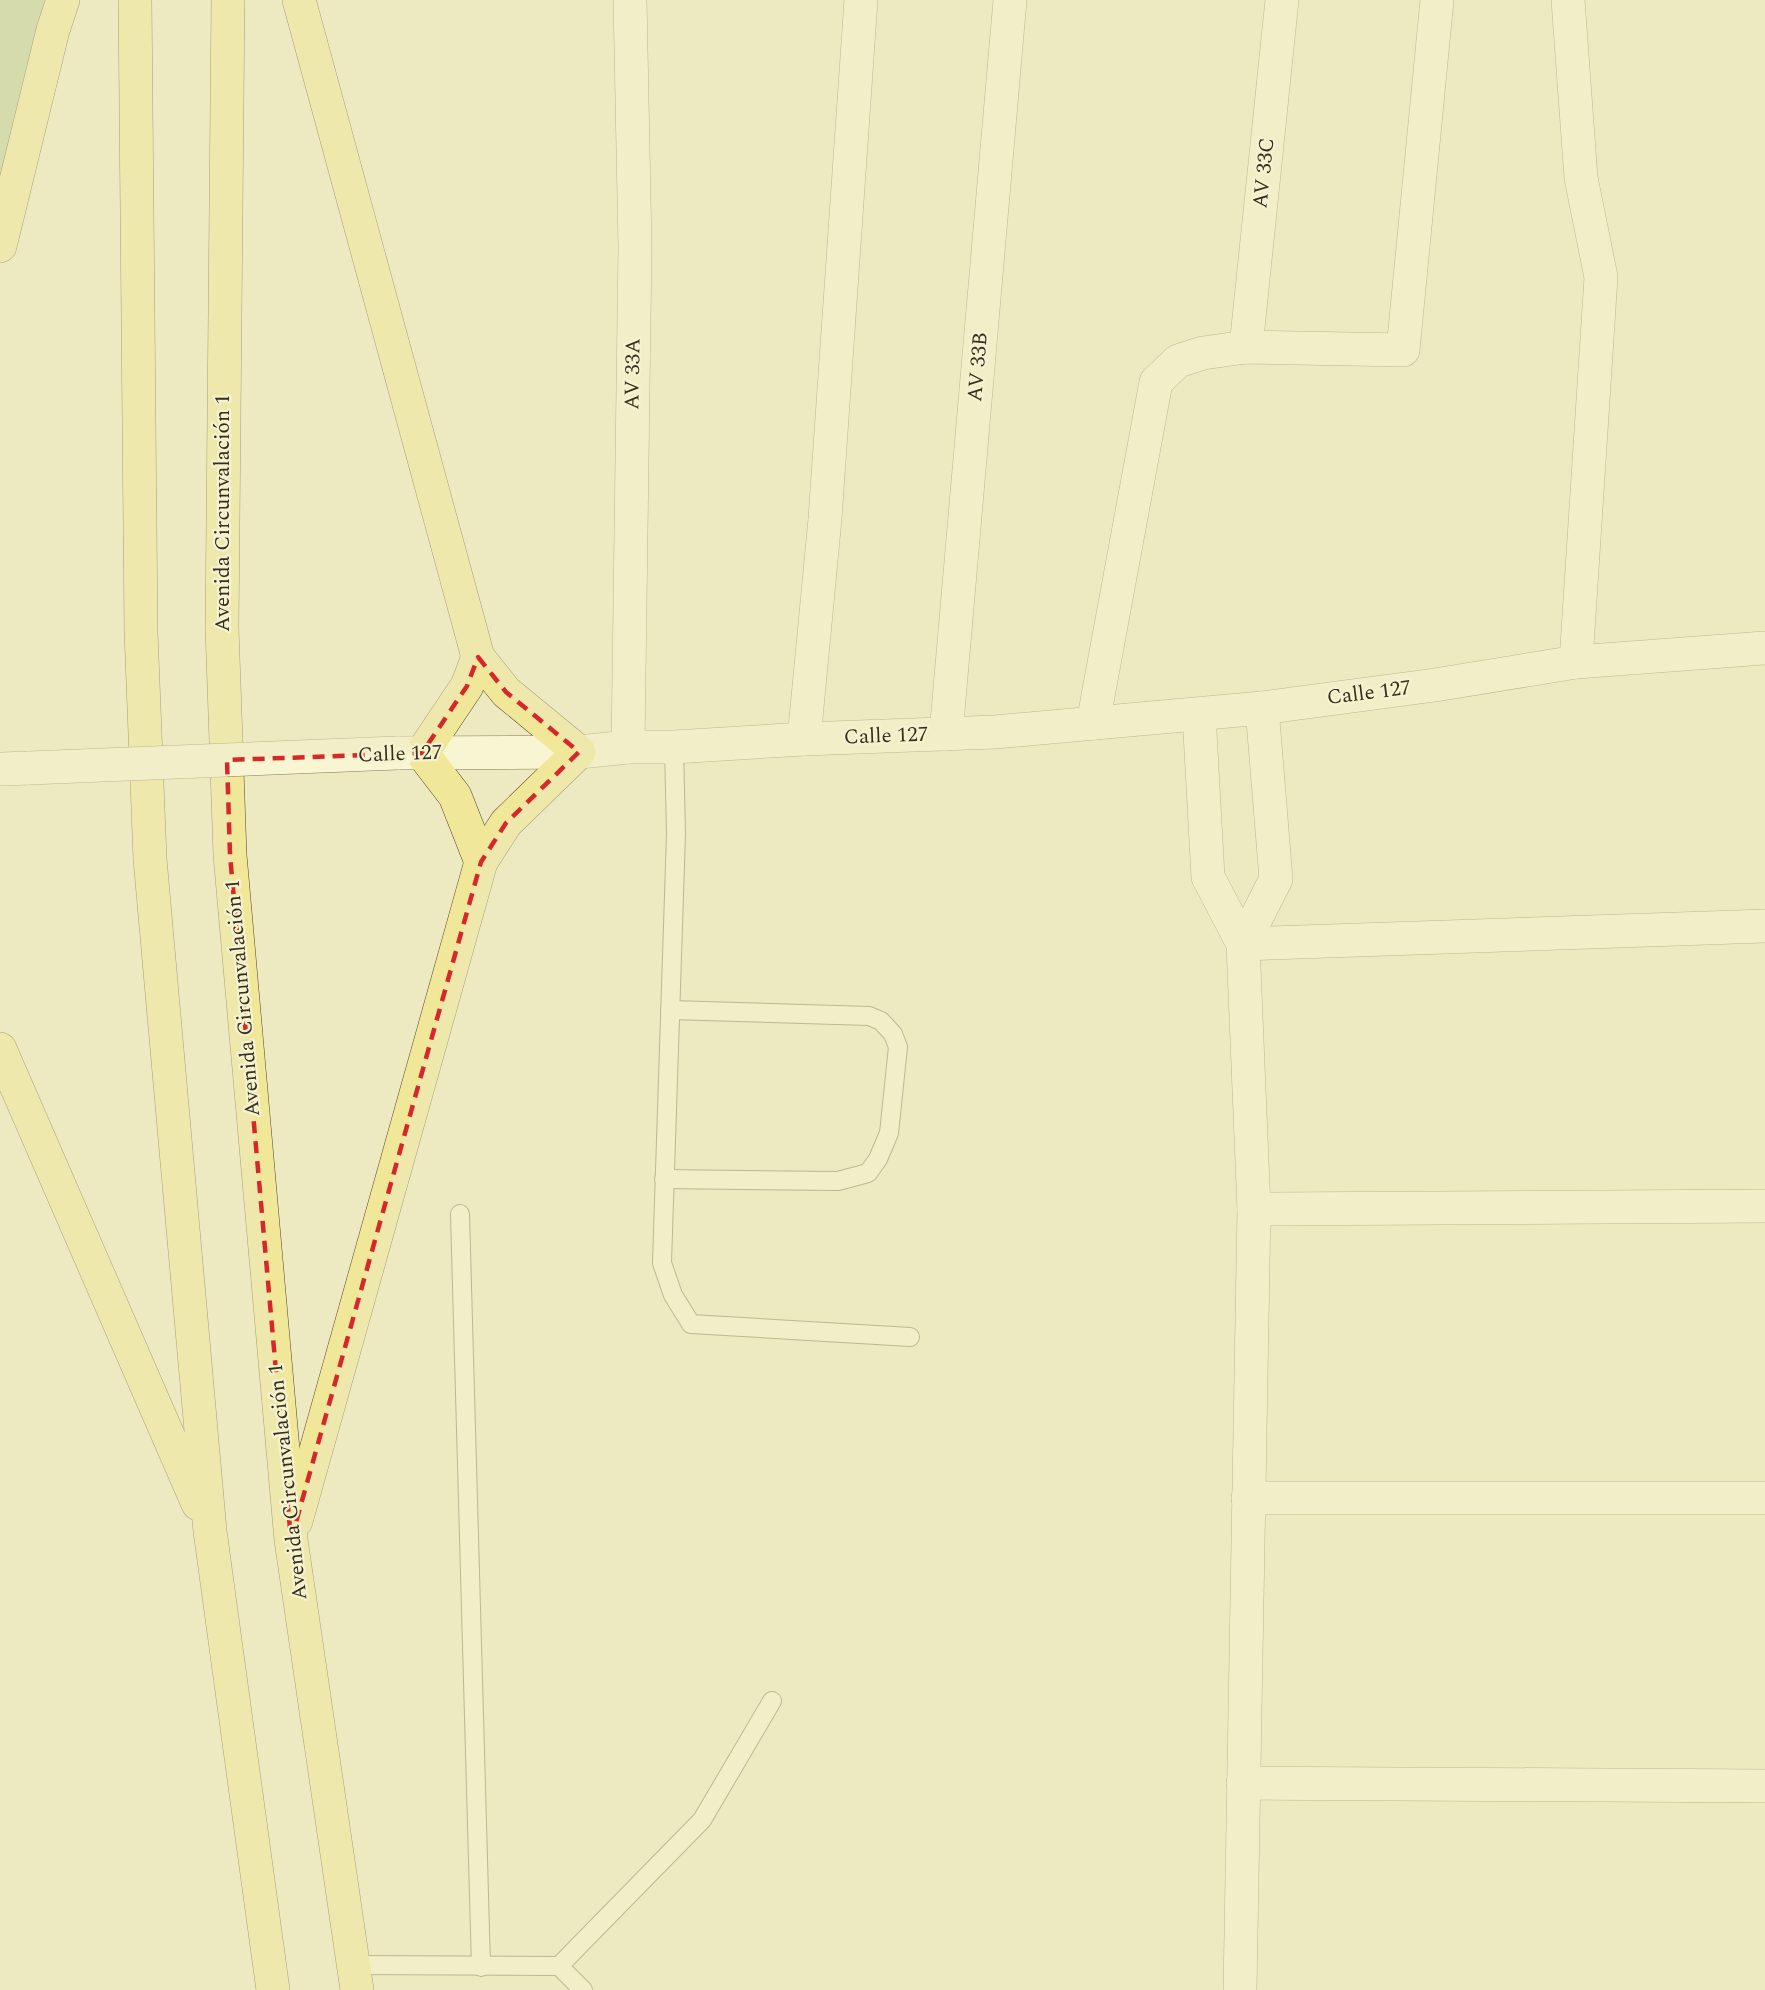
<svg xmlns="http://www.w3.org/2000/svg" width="1765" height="1990" font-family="Spectral,serif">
<rect width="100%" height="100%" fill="#ede9c0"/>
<path fill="#bacb95" d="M0,0H63L0,246Z"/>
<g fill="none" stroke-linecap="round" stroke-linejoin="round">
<g stroke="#867a58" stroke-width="20">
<g id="service">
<path d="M674,747L676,834L662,1263L673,1295L691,1324L910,1337"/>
<path d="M664,1179L838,1181L868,1173L878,1159L889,1133L898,1047L893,1034L881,1021L869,1016L670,1010"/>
<path d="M460,1214L481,1967"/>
<path d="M354,1965L559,1966L583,1990"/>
<path d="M559,1966L702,1820L772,1701"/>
</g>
</g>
<g stroke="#867a58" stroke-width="34">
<g id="minor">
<path d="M1568,0L1581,178L1601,277L1576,662"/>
<path d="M1246,347L1282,0"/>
<path d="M1199,714L1208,877L1243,944L1254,1209L1240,1990"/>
<path d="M1093,723L1156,382L1178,361L1203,353L1246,347L1403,350L1437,0"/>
<path d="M946,734L1010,0"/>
<path d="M804,739L825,519L861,0"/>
<path d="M628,747L635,247L630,0"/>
<path d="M398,753L579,752L628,747H674L804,739L995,732L1262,708L1435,685L1576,662L1765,648"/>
<path d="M2,769L30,768"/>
<path d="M1243,944L1765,926"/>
<path d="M1243,944L1276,879L1262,708"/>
<path d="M1254,1209L1765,1206"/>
<path d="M1248,1498H1765"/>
<path d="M1243,1783L1765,1786"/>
</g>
</g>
<g stroke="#54472d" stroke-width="34">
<g id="primary">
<path d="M135,0L141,632L150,859L210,1531L273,1990"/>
<path d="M228,0L222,628L230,855L291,1540L357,1990"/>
<path d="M0,246L53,30L63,0"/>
<path d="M478,657L467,686L422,753L455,796L481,862"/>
<path d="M0,1049L198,1504"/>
<path d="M296,1521L481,862L506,823L579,752L506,692L478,657L299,0"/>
</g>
</g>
<use href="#service" stroke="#f8f5d3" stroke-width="18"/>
<use href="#minor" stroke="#f8f5d3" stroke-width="33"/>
<use href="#primary" stroke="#f1e798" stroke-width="33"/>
<g stroke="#867a58" stroke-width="34" stroke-linecap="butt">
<path id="minor-bridge" d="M30,768L397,753"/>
</g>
<use href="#minor-bridge" stroke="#f8f5d3" stroke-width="33"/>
</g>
<path d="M0 0H1765V1990H0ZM478,657L506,692L579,752L506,823L481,862L291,1540L230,855L227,760L422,753L467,686Z" fill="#ede9c0" fill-opacity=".55" fill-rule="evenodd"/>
<path fill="none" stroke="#d62828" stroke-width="4.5" stroke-dasharray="12 8" stroke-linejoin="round" d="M478,657L506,692L579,752L506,823L481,862L291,1540L230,855L227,760L422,753L467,686Z"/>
<g text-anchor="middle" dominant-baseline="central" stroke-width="4.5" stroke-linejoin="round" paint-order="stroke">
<g font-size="21" fill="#362e1d" stroke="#f5f2d0">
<text transform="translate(1264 173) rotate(-84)">AV 33C</text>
<text transform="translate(978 367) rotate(-85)">AV 33B</text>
<text transform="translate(633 374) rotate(-89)">AV 33A</text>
<text transform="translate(223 513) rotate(-90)">Avenida Circunvalación 1</text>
<text transform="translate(1369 693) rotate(-7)">Calle 127</text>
<text transform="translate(886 736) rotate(-2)">Calle 127</text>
<text transform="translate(400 754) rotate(-2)">Calle 127</text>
<text transform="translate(243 998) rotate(-95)">Avenida Circunvalación 1</text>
<text transform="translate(288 1482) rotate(-96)">Avenida Circunvalación 1</text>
</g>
</g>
</svg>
